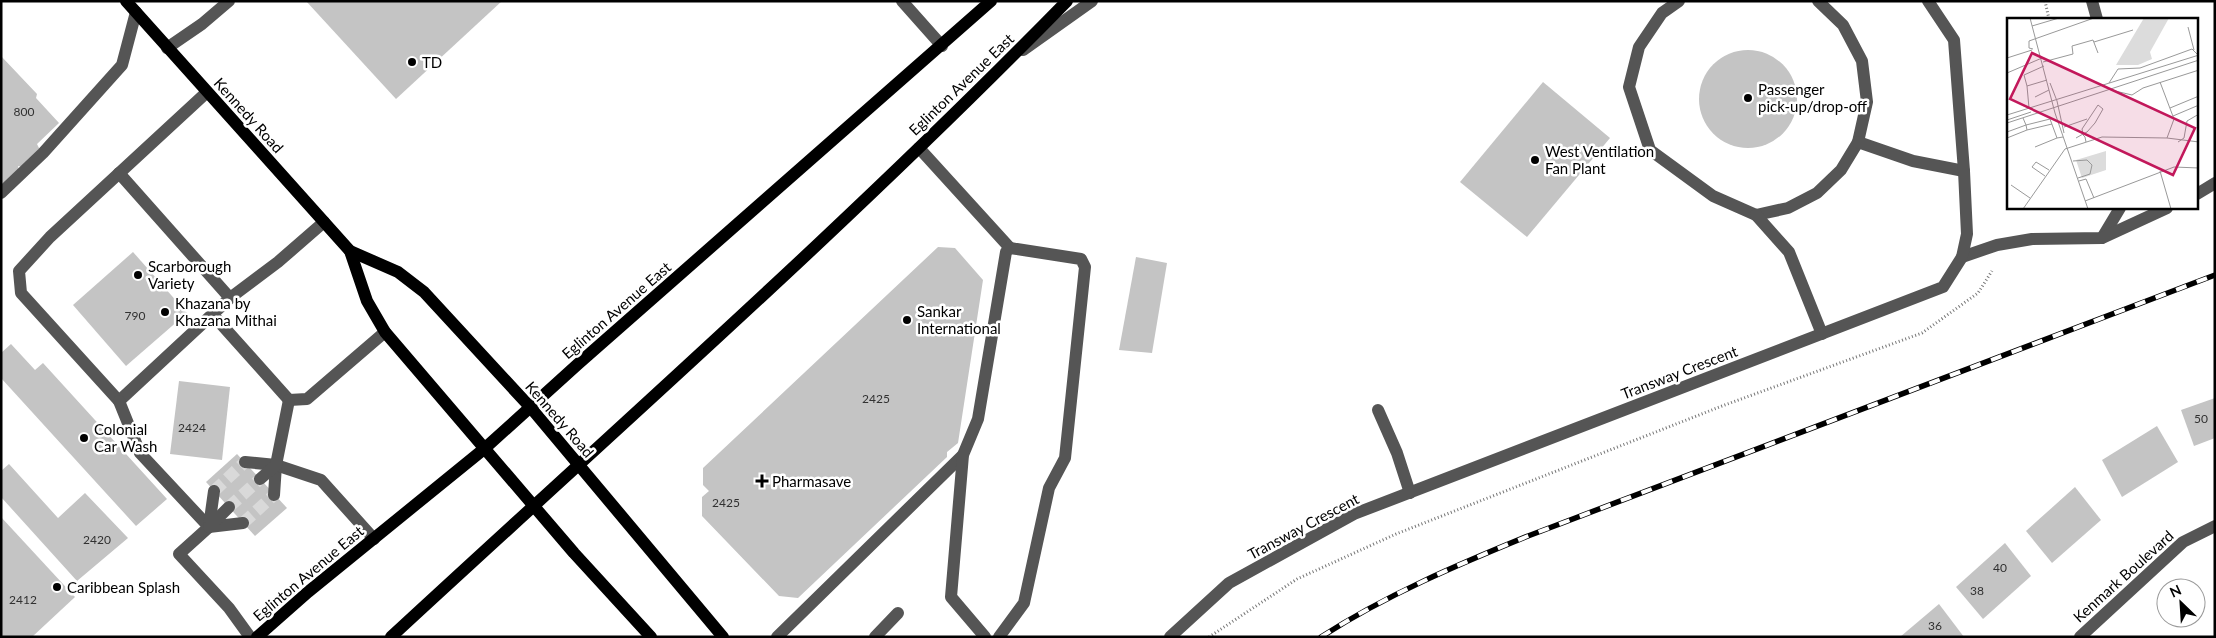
<svg xmlns="http://www.w3.org/2000/svg" width="2216" height="638" font-family="Lato,sans-serif">
<rect width="100%" height="100%" fill="#fff"/>
<g fill="#c4c4c4">
<path d="M306,1H502L396,99Z"/>
<circle cx="1748" cy="99" r="49"/>
<path d="M1,56L37,94L36,98L59,123L37,144L40,150L22,167L18,166L19,170L1,186Z"/>
<path d="M1543,82L1610,138L1527,237L1460,182Z"/>
<path d="M938,247L955,248L983,280L958,443L947,452V457L798,598L779,596L702,516V497L709,491L703,485V468Z"/>
<path d="M133,252L187,313L126,366L73,305Z"/>
<path d="M1136,257L1167,263L1152,353L1119,350Z"/>
<path d="M11,344L35,370L43,363L167,499L136,526L1,378V353Z"/>
<path d="M179,381L230,387L222,460L170,454Z"/>
<path d="M2215,398V438L2194,446L2181,410Z"/>
<path d="M2157,426L2178,462L2122,497L2102,460Z"/>
<path d="M237,454L287,508L255,536L206,482Z"/>
<path d="M9,464L58,518L85,493L128,538L77,581L1,497V471Z"/>
<path d="M2075,487L2101,520L2052,563L2026,531Z"/>
<path d="M1,517L75,597L32,637H1Z"/>
<path d="M2005,543L2031,576L1983,619L1956,587Z"/>
<path d="M1939,604L1964,637H1900Z"/>
</g>
<g fill="none" stroke-linecap="round" stroke-linejoin="round">
<g stroke="#d9d9d9" stroke-width="12" stroke-dasharray="12 6" stroke-linecap="butt">
<path d="M214,491L245,462"/>
<path d="M229,507L260,479"/>
<path d="M243,523L274,495"/>
</g>
<g stroke="#777" stroke-width="3" stroke-dasharray="1 2.5" stroke-linecap="butt">
<path d="M2045,1L2049,19"/>
<path d="M1209,637L1297,579L1396,534L1722,406L1922,333L1978,293L1992,271"/>
</g>
<g stroke="#555" stroke-width="12">
<path d="M902,1L942,46"/>
<path d="M1679,1L1662,13L1639,47L1629,87L1650,150L1713,196L1756,215L1788,208L1817,193L1841,170L1858,142L1867,102L1862,61L1843,25L1818,1"/>
<path d="M2092,1L2097,19"/>
<path d="M167,48L202,24L229,1"/>
<path d="M1023,50L1092,1"/>
<path d="M206,93L50,237L19,271L21,293L119,401L230,298L278,262L324,222"/>
<path d="M1858,142L1913,161L1964,171"/>
<path d="M919,148L1010,248"/>
<path d="M119,173L230,298"/>
<path d="M1,193L43,153L122,65L136,12"/>
<path d="M2197,194L2215,183"/>
<path d="M1756,215L1789,252L1822,334"/>
<path d="M2102,238L2120,208"/>
<path d="M1962,257L1997,245L2032,239L2102,238L2167,208"/>
<path d="M213,315L289,400"/>
<path d="M289,400L307,399L385,332"/>
<path d="M119,401L140,453L209,527L179,554L229,608L250,637"/>
<path d="M1378,410L1397,453L1410,493"/>
<path d="M245,462L276,465L274,495"/>
<path d="M276,465L321,480L374,539"/>
<path d="M260,479L276,465L289,400"/>
<path d="M214,491L209,527L243,523"/>
<path d="M209,527L229,507"/>
<path d="M777,637L963,455"/>
<path d="M875,637L898,613"/>
<path d="M985,637L951,597L963,455L978,419L1006,252L1010,248L1081,259L1085,267L1065,458L1049,488L1024,603L999,637"/>
<path d="M1170,637L1229,583L1354,514L1943,287L1962,257L1967,234L1964,171L1954,40L1928,1"/>
<path d="M2080,637L2183,542L2215,526"/>
</g>
<g stroke="#000" stroke-width="12">
<path d="M126,1L350,251L367,301L385,332L574,553L651,637"/>
<path d="M350,251L398,272L424,292L531,408L723,637"/>
<path d="M257,637L308,592L484,449L578,364L991,1"/>
<path d="M391,637C618,427 851,222 1067,1"/>
</g>
<g stroke="#000" stroke-width="5.5">
<path id="rail" d="M1321,637C1386,595 1457,565 1528,536L2215,275"/>
</g>
<use href="#rail" stroke="#fff" stroke-width="4" stroke-dasharray="11" stroke-linecap="butt"/>
</g>
<g fill="#000" stroke="#fff" stroke-width="2">
<circle cx="412" cy="62" r="5"/>
<circle cx="1748" cy="98" r="5"/>
<circle cx="1535" cy="160" r="5"/>
<circle cx="138" cy="275" r="5"/>
<circle cx="165" cy="312" r="5"/>
<circle cx="907" cy="320" r="5"/>
<circle cx="84" cy="438" r="5"/>
<path d="M759.5 473.5h5v5h5v5h-5v5h-5v-5h-5v-5h5z"/>
<circle cx="57" cy="587" r="5"/>
</g>
<g text-anchor="middle" dominant-baseline="central" stroke-width="5" stroke-linejoin="round" paint-order="stroke">
<g font-size="12" fill="#313131">
<text x="24" y="111">800</text>
<text x="135" y="315">790</text>
<text x="876" y="398">2425</text>
<text x="2201" y="418">50</text>
<text x="192" y="427">2424</text>
<text x="726" y="502">2425</text>
<text x="97" y="539">2420</text>
<text x="2000" y="567">40</text>
<text x="1977" y="590">38</text>
<text x="23" y="599">2412</text>
<text x="1935" y="625">36</text>
</g>
<g font-size="15" fill="#000" stroke="#fff" text-anchor="start">
<text x="422" y="62">TD</text>
<text x="1758" y="89">Passenger<tspan x="1758" dy="17">pick-up/drop-off</tspan></text>
<text x="1545" y="151">West Ventilation<tspan x="1545" dy="17">Fan Plant</tspan></text>
<text x="148" y="266">Scarborough<tspan x="148" dy="17">Variety</tspan></text>
<text x="175" y="303">Khazana by<tspan x="175" dy="17">Khazana Mithai</tspan></text>
<text x="917" y="311">Sankar<tspan x="917" dy="17">International</tspan></text>
<text x="94" y="429">Colonial<tspan x="94" dy="17">Car Wash</tspan></text>
<text x="772" y="481">Pharmasave</text>
<text x="67" y="587">Caribbean Splash</text>
</g>
<g font-size="15" fill="#000" stroke="#fff">
<text transform="translate(961 84) rotate(-44)">Eglinton Avenue East</text>
<text transform="translate(249 115) rotate(48)">Kennedy Road</text>
<text transform="translate(616 310) rotate(-41)">Eglinton Avenue East</text>
<text transform="translate(1679 372) rotate(-21)">Transway Crescent</text>
<text transform="translate(560 419) rotate(49)">Kennedy Road</text>
<text transform="translate(1303 526) rotate(-28)">Transway Crescent</text>
<text transform="translate(308 573) rotate(-40)">Eglinton Avenue East</text>
<text transform="translate(2123 576) rotate(-42)">Kenmark Boulevard</text>
</g>
</g>
<g transform="translate(2007 18)">
<rect width="191" height="191" fill="#fff"/>
<path d="M137,0H162L143,34L145,41L131,47H109ZM99,133V152L75,160L69,142Z" fill="#dcdcdc"/>
<path fill="none" stroke="#999" stroke-width="1" d="M23,0L48,95L81,191M25,8L52,0M181,9L187,32M87,24L126,12M26,31L22,30V23L87,0M0,40L25,32M36,44L66,36L65,28L86,22L91,35M37,48L17,57L20,68L40,62M0,55L35,40M43,65L50,83L57,115M102,65L111,51L133,50L185,31L192,38M20,68L22,90M104,72L125,77L136,70L192,52M28,79L42,72M163,90L192,78M0,97L192,37M166,98L192,87M16,100L19,107L43,101L50,120L56,119M0,102L24,94M0,105L192,42M57,109L80,101M20,112L45,106M0,114L19,107L20,112L0,120M69,120L76,116L80,114L88,105L96,91L91,87L75,111L76,116V117L78,119L79,124M160,120L192,124M171,124L177,120L180,103L192,96M28,129L50,120M66,143L80,142L85,147L83,156L71,160M153,153L164,191M38,158L25,149L29,144L42,152M72,163L79,161L87,180M4,167L23,180M78,183L167,149L192,150M16,191L58,131L95,119L160,120L167,101L153,64"/>
<path fill="#c2185b" fill-opacity="0.15" stroke="#c2185b" stroke-width="2.5" d="M25,35L188,110L166,157L3,81Z"/>
<rect width="191" height="191" fill="none" stroke="#000" stroke-width="2.5"/>
</g>
<rect width="2216" height="638" fill="none" stroke="#000000" stroke-width="5"/>
<g transform="translate(2181 603) rotate(335)"><circle r="24" fill="#ffffff" stroke="#999999"/>
<path d="M0-4L9 19L0 12L-9 19Z" fill="#000000"/>
<text y="-8" font-size="14" font-weight="bold" text-anchor="middle" fill="#000000">N</text>
</g>
</svg>
